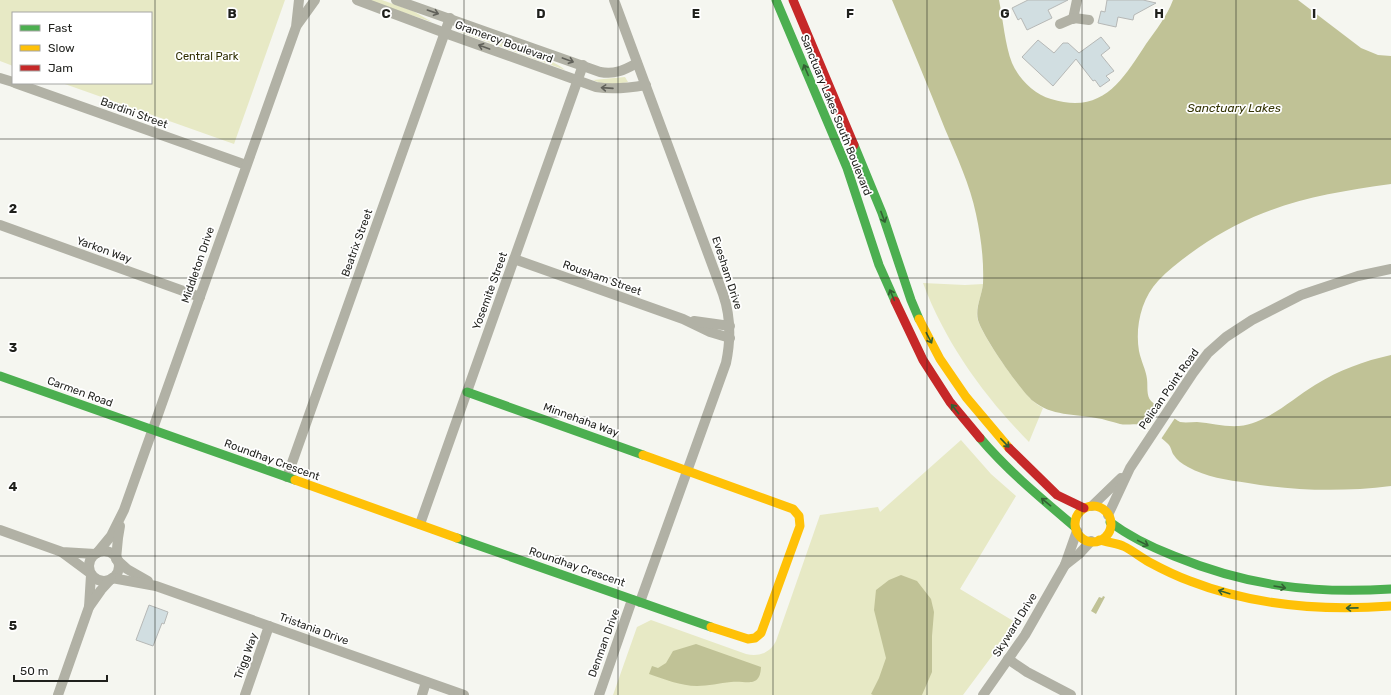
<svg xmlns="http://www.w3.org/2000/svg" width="1391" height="695" font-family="Rubik,sans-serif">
<rect width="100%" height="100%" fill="#f5f6f0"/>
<g fill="#e7e9c5">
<path d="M0,0H285L234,144L62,83H151V13H13V66L0,61Z"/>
<path d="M366,0H382L413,11L432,22Z"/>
<path d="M460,32C474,30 556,59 565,70Z"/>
<path d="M625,77L628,82C617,85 602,85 593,80Z"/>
<path d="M923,283L965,285L983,284C982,295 976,306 977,317C979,332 1021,391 1033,401C1036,404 1040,406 1043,408L1029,442C984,396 946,344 923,283Z"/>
<path d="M961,440L991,474L1016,496L960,589L1015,622L995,652L963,695H613L637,627L651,620L746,654C759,657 770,653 776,641L820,515L878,507L880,512Z"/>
</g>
<g fill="#c0c296">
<path d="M892,0H999C1003,19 1005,45 1012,63C1019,79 1034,94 1051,99C1102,115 1122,81 1146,44C1156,30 1167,16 1173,0H1298L1361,48L1378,55L1391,56V184C1318,194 1260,205 1198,248C1184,258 1170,268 1158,281C1141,299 1135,328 1139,351C1141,361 1146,370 1147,379C1148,387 1146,395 1151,401C1155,405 1175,419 1180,422C1186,423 1191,422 1197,422C1211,423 1225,427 1239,426C1270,422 1290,400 1315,385C1339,370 1364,361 1391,355V486C1343,492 1295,491 1248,483C1227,480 1206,477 1188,467C1182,464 1177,460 1173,454C1171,450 1171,446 1167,443C1161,437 1151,431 1144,427C1136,422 1128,426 1120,424C1112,422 1104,419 1096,418C1075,414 1051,416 1033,401C1020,390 983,337 978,320C975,308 982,295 983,284C984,260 981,237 976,214C970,185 957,157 945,129C928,86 910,43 892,0Z"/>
<path d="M901,575L917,581L931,599L934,612L932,636V672L922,695H873L871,694L879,678L886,658L874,610L876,590L889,580Z"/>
<path d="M1103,596L1105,597L1096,614L1091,611L1099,597L1102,598Z"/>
<path d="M696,644L761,667C760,689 746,680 731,682C720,683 708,686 697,686C681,686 664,679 649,674L652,666L658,668L666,663L673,651Z"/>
</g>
<path fill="#f5f6f0" d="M1159,407L1175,418L1161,439L1145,427Z"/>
<g fill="#d1dee1" stroke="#b6b8b6">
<path d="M1028,0H1068L1048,10L1052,18L1027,30L1021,18L1018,20L1012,8Z"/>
<path d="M1107,0H1143L1156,3L1134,15L1133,20L1118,17L1116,27L1098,23L1101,11L1105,12Z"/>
<path d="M1101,37L1110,48L1101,55L1114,71L1106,76L1110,80L1100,87L1095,80L1093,81L1076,59L1053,86L1022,57L1038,40L1054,53L1063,43H1068L1079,53Z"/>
<path d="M149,605L168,612L164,624L162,623L153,646L136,640Z"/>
</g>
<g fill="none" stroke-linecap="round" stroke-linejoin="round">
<g stroke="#b1b1a5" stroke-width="10">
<path d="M357,0L445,33L596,87C613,90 629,88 646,85"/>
<path d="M396,0L600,72C615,75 624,70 637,63"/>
<path d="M614,0L723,294C731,317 731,339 726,363L640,602"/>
<path d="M1073,19L1077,0"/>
<path d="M1060,24L1074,18L1089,20"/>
<path d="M297,25L315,0"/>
<path d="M0,78L13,82"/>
<path d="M15,83L246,165"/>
<path d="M0,225L200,297"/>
<path d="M514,259L683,319L710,332L730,338"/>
<path d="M694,321L730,326"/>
<path d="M287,477L450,18"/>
<path d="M1092,506L1121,478"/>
<path d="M1108,515L1130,468L1193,373L1208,353L1226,337L1252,320L1301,295L1358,276L1391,269"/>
<path d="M420,524L583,65"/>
<path d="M0,530L62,552L95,554"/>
<circle cx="104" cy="566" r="15"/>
<path d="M63,553L90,573"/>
<path d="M97,553L111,536L124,510L296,27L299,0"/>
<path d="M116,559L118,538L120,526"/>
<path d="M117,560L127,569L148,581"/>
<path d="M1065,565L1079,554L1091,541"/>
<path d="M112,578L156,586L464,695"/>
<path d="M89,607L91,575"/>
<path d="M1008,659L1027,672L1071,695"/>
<path d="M58,695L89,607L101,590L111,579"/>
<path d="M245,695L269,626"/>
<path d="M422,695L426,682"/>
<path d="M599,695L632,600"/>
<path d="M983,695L1025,635L1065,565L1077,531"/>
</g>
<g stroke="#4caf50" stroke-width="9">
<path d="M776,0L847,168L879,265L895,301"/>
<path d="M854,145L882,213L911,300L919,319"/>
<path d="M0,376L295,480"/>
<path d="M467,392L643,455"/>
<path d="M980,438C1008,471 1042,499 1075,527"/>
<path d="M1110,522C1130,537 1151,547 1174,556C1247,586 1313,594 1391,589"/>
<path d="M457,538L711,627"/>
</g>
<g stroke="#ffc107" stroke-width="9">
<path d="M919,319L940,359L966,397L1009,448"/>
<path d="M643,455L793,509L799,516L800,526L761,633L755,638L748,639L711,627"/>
<path d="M295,480L457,538"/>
<circle cx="1093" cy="524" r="18"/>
<path d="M1099,540C1107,542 1115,543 1123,546C1132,550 1140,557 1149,562C1162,569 1176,576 1190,581C1254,606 1323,611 1391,606"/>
</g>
<g stroke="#c62828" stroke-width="9">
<path d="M793,0L854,145"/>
<path d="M895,301L923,360L950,402L980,438"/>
<path d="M1009,448L1057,495L1084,508"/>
</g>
</g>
<defs><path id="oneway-shaft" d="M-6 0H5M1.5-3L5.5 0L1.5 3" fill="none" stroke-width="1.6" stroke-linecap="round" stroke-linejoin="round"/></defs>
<g stroke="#61615a">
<use href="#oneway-shaft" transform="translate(433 12) rotate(19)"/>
<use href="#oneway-shaft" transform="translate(484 47) rotate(-160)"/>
<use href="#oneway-shaft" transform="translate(568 60) rotate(20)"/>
<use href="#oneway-shaft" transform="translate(607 88) rotate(-176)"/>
</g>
<g stroke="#336033">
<use href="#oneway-shaft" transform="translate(806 70) rotate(-113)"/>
<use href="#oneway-shaft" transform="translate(883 217) rotate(69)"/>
<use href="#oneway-shaft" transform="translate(892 295) rotate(-113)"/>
<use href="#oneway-shaft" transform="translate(929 338) rotate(62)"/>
<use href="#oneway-shaft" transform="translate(955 409) rotate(-128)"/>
<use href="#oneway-shaft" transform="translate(1005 443) rotate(46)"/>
<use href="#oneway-shaft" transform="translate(1046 502) rotate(-141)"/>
<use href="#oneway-shaft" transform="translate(1143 543) rotate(26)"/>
<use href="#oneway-shaft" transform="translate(1280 587) rotate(10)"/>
<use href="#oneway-shaft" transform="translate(1224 592) rotate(-163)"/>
<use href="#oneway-shaft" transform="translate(1352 608) rotate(179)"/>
</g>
<path fill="none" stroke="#1f201c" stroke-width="1" stroke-opacity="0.55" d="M155,0V695M309,0V695M464,0V695M618,0V695M773,0V695M927,0V695M1082,0V695M1236,0V695M0,139H1391M0,278H1391M0,417H1391M0,556H1391"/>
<g text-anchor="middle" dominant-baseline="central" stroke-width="3.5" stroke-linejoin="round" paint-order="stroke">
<g font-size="11" fill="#1f201c" stroke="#fff">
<text transform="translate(504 42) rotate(20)">Gramercy Boulevard</text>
<text transform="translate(134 113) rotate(20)">Bardini Street</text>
<text transform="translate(836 115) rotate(68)">Sanctuary Lakes South Boulevard</text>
<text transform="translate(357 243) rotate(-70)">Beatrix Street</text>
<text transform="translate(104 250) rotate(20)">Yarkon Way</text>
<text transform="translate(198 265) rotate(-71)">Middleton Drive</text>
<text transform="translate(727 273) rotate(72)">Evesham Drive</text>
<text transform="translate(602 278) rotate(20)">Rousham Street</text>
<text transform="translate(490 291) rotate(-70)">Yosemite Street</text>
<text transform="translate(1169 389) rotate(-55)">Pelican Point Road</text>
<text transform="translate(80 392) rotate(20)">Carmen Road</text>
<text transform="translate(581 420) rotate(20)">Minnehaha Way</text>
<text transform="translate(272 460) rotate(20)">Roundhay Crescent</text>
<text transform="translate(577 567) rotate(19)">Roundhay Crescent</text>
<text transform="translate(1015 625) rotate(-58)">Skyward Drive</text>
<text transform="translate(314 629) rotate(20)">Tristania Drive</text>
<text transform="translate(604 643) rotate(-70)">Denman Drive</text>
<text transform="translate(246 656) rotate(-70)">Trigg Way</text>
</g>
<g font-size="11" fill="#2e2e00" stroke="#fff">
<text x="207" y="56">Central Park</text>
</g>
<g font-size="12" font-style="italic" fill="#333303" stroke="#fff">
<text x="1234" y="108">Sanctuary Lakes</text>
</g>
</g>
<g font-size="13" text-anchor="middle" font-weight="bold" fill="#1f201c" stroke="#fff" stroke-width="3.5" stroke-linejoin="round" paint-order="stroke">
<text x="232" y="18">B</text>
<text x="386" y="18">C</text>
<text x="541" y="18">D</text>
<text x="696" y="18">E</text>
<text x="850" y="18">F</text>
<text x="1005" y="18">G</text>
<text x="1159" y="18">H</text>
<text x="1314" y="18">I</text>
<text x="13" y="213">2</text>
<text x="13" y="352">3</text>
<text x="13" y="491">4</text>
<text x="13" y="630">5</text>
</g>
<rect x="12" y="12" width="140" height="72" fill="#ffffff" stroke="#a5a6a4"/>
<rect x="20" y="25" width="20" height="6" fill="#4caf50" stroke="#a5a6a4"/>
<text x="48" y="32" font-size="12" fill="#1f201c">Fast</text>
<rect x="20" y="45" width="20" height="6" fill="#ffc107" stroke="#a5a6a4"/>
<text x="48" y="52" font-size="12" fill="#1f201c">Slow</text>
<rect x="20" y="65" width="20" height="6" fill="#c62828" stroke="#a5a6a4"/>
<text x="48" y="72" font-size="12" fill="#1f201c">Jam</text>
<path d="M14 675v6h93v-6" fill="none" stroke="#1f201c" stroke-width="2"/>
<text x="20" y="675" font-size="12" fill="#1f201c" stroke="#ffffff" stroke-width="3" paint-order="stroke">50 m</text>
</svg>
